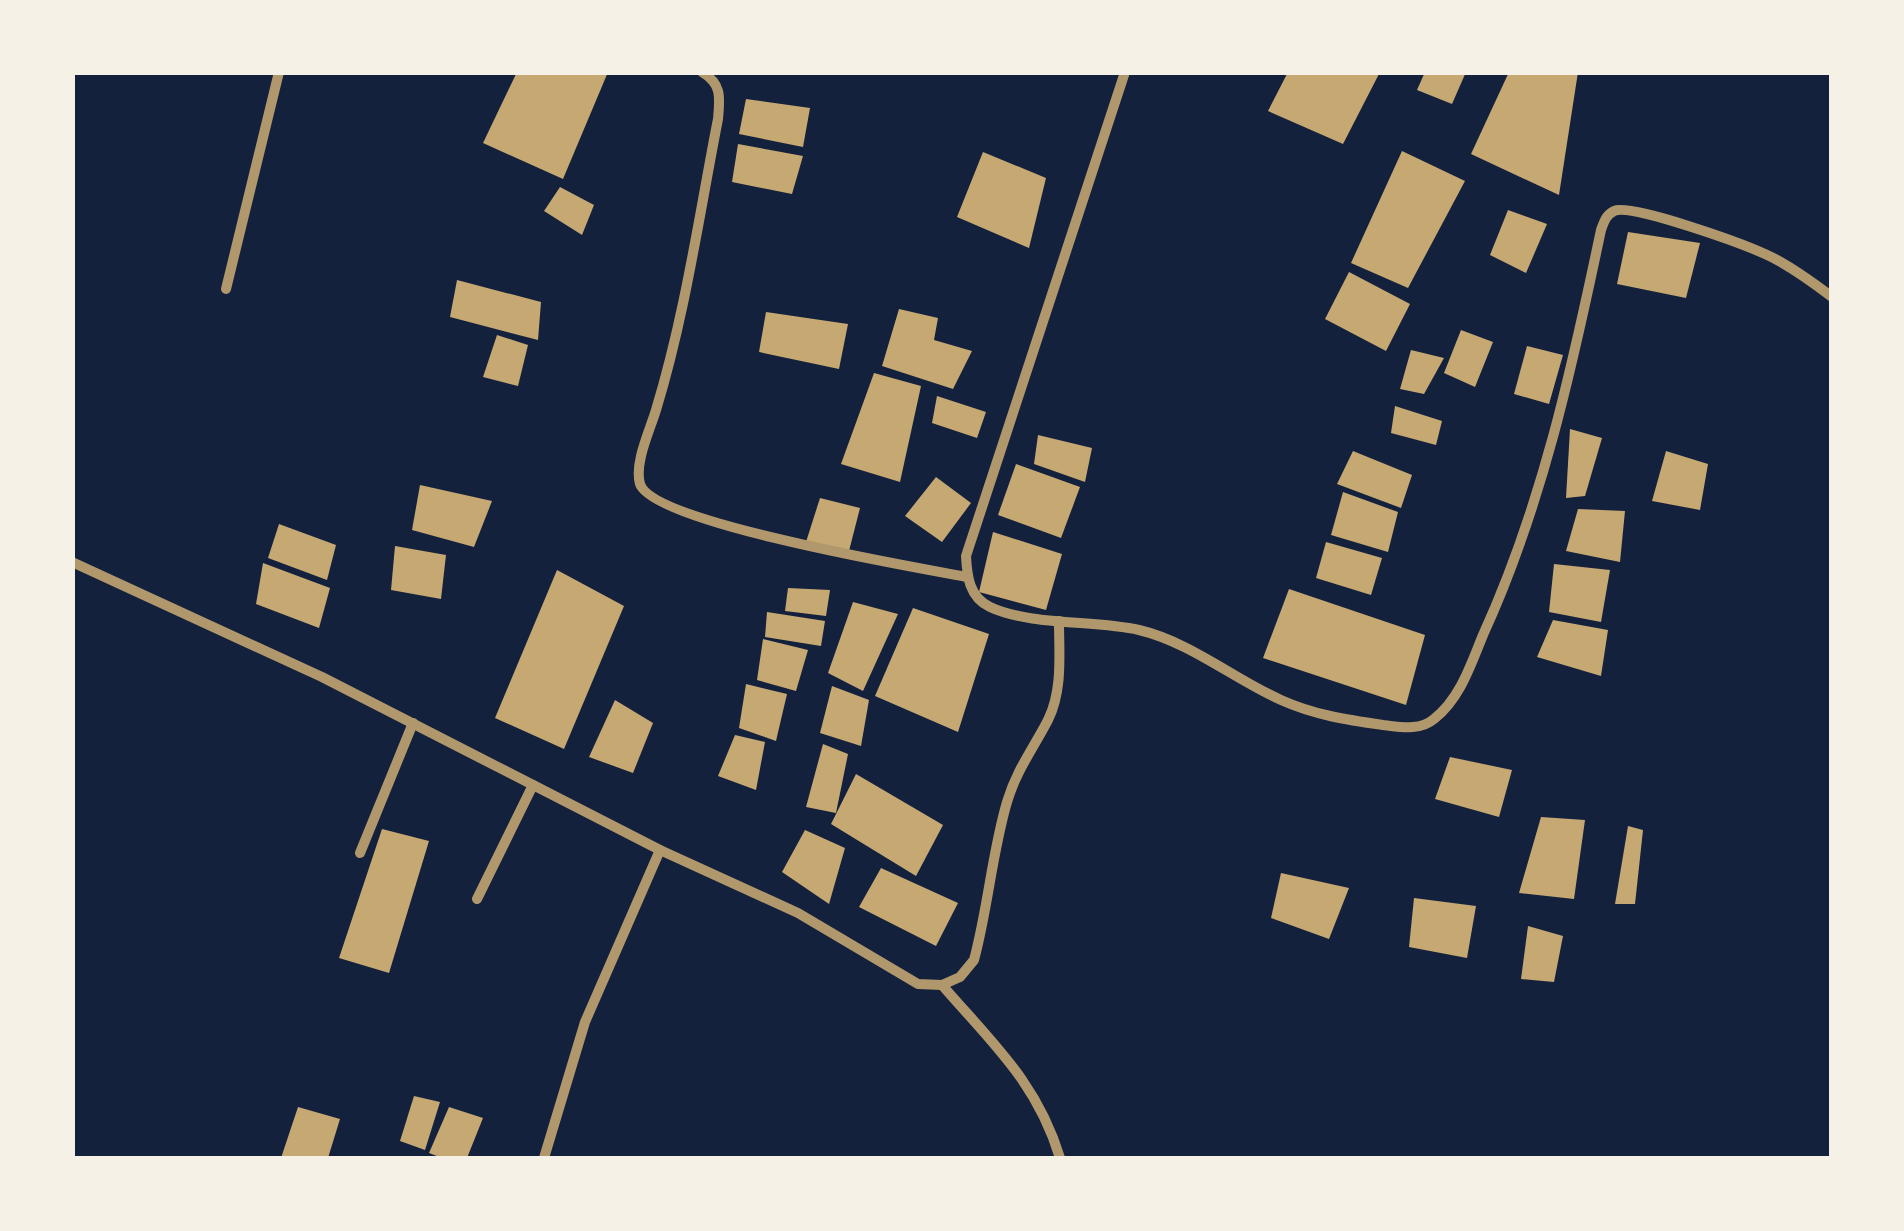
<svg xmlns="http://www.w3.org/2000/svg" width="1904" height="1231" font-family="Figtree,sans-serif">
<rect width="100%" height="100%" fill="#14213d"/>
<g fill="#c6a872">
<path d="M517,72H608L563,179L483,143Z"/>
<path d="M1288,72H1380L1343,144L1268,111Z"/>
<path d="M1425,72H1466L1452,104L1417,90Z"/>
<path d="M1509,72H1578L1559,195L1471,154Z"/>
<path d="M746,99L810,108L803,147L739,134Z"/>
<path d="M738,144L803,156L792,194L732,182Z"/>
<path d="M1402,151L1465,181L1408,288L1351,263Z"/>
<path d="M983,152L1046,178L1029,248L957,217Z"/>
<path d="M560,187L594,205L582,235L544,211Z"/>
<path d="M1508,210L1547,224L1526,273L1490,255Z"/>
<path d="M1628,232L1700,243L1686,298L1617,284Z"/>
<path d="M1349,272L1410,304L1386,351L1325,319Z"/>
<path d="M457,280L541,302L538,340L450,317Z"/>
<path d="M899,309L938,318L934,340L972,351L953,389L882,366Z"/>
<path d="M766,312L848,324L839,369L759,352Z"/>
<path d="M1461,330L1493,342L1475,387L1444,373Z"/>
<path d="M497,335L528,345L518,386L483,377Z"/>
<path d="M1527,346L1563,355L1549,404L1514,394Z"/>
<path d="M1411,350L1444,358L1424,394L1400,389Z"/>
<path d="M874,373L921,386L900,482L841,464Z"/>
<path d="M937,396L986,412L977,438L932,423Z"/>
<path d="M1395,406L1442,421L1436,445L1391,433Z"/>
<path d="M1570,429L1602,438L1585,496L1566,498Z"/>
<path d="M1038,435L1092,448L1085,482L1034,464Z"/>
<path d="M1353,451L1412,475L1401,508L1337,484Z"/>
<path d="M1666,451L1708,464L1700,510L1652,501Z"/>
<path d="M1016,464L1080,487L1061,538L998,515Z"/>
<path d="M936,477L971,503L942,542L905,516Z"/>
<path d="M420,485L492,501L474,547L412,530Z"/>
<path d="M1343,492L1398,512L1388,552L1331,535Z"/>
<path d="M820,498L860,508L849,551L806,542Z"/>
<path d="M1578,509L1625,511L1620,562L1566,551Z"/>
<path d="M279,524L336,545L327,580L268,558Z"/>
<path d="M993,532L1062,554L1046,610L979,592Z"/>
<path d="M1326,542L1382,558L1371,595L1316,578Z"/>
<path d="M395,546L446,555L441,599L391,590Z"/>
<path d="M263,563L330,588L319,628L256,604Z"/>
<path d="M1554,564L1610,570L1601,622L1549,612Z"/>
<path d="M557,570L624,606L564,749L495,718Z"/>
<path d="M788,588L830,590L826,616L785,611Z"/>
<path d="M1289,589L1425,635L1406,705L1263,658Z"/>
<path d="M853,602L898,614L863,691L828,673Z"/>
<path d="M913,608L989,634L958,732L875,696Z"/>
<path d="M767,612L825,621L821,646L765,637Z"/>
<path d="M1553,620L1608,630L1601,676L1537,657Z"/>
<path d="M763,639L808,650L796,691L757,680Z"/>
<path d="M746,684L787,694L776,741L739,728Z"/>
<path d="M832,686L869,700L861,746L820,733Z"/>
<path d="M615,700L653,723L633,773L589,757Z"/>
<path d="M735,735L765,742L756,790L718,776Z"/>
<path d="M823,744L848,754L836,813L806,807Z"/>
<path d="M1450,757L1512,770L1499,817L1435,799Z"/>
<path d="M856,774L943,825L916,876L831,824Z"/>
<path d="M1541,817L1585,820L1574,899L1519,893Z"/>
<path d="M1628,826L1643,830L1635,904H1615Z"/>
<path d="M382,829L429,841L389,973L339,958Z"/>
<path d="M805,830L845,848L829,904L782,872Z"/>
<path d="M881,868L958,903L936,946L859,907Z"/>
<path d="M1281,873L1349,888L1329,939L1271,918Z"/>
<path d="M1414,898L1476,906L1467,958L1409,947Z"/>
<path d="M1528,926L1563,936L1554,982L1521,979Z"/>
<path d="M414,1096L440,1102L425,1150L400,1141Z"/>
<path d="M298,1107L340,1119L328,1158H281Z"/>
<path d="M449,1107L483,1118L467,1158H442L429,1153Z"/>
</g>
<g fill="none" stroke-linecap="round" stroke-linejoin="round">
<g stroke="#b1986c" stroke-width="10">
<path d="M702,72C722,84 720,97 718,119C699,216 685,315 656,410C650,430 634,463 640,484C653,523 919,568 967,577"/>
<path d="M1125,72L966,556C967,576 969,597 990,607C1031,626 1095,620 1139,630C1190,642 1234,679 1281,700C1314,715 1348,720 1383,725C1401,727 1420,731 1434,719C1460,699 1471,664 1483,635C1542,506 1572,368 1601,230C1604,222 1606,215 1614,211C1631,203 1743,244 1765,254C1788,264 1811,281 1832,297"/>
<path d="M226,289L279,72"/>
<path d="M72,562L322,677L660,850L798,913L918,984L942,985L960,977L974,960C988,908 992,853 1007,802C1017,769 1033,749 1048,720C1063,690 1059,653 1059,621"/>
<path d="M360,853L413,723"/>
<path d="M477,899L533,785"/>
<path d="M942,985C992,1043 1037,1082 1060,1158"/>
<path d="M544,1158L585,1022L660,850"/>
</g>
</g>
<rect width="1904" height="1231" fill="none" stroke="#f6f1e7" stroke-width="150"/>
</svg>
